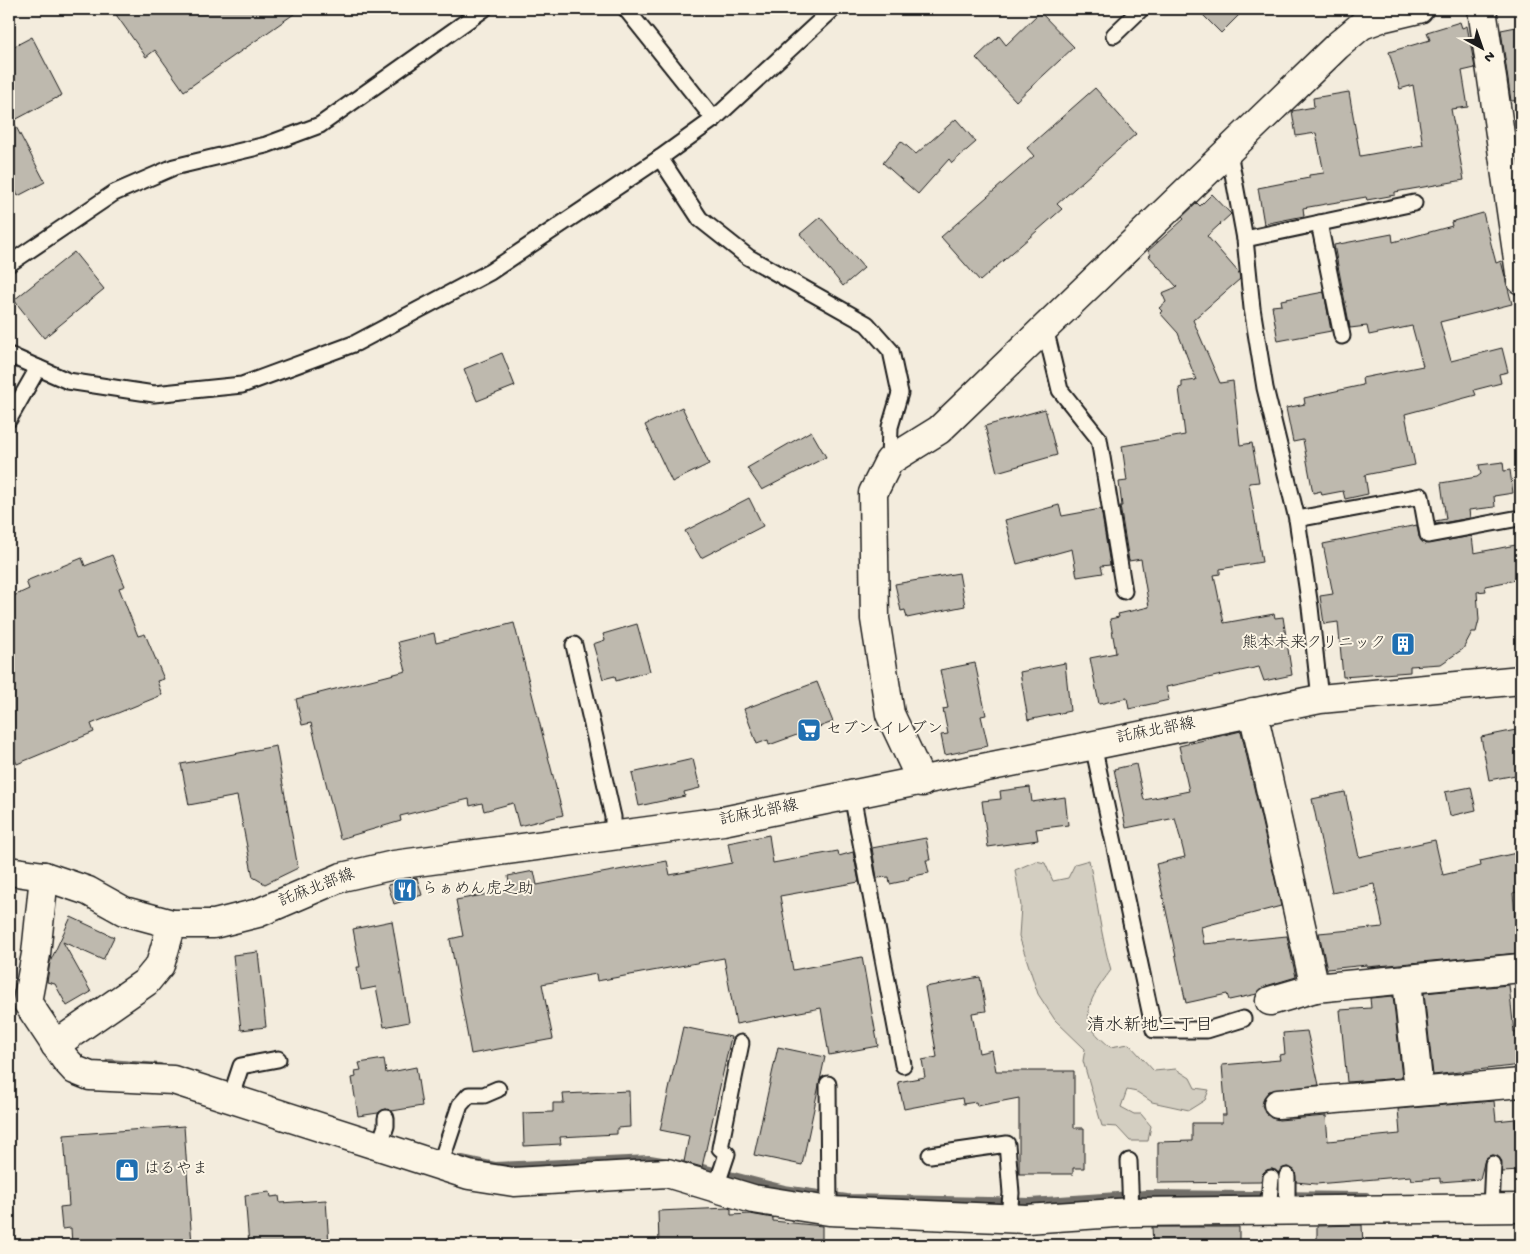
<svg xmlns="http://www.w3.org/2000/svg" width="1530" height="1254" font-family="'Gochi Hand','Klee One',sans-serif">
<rect width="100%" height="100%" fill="#f3ecdd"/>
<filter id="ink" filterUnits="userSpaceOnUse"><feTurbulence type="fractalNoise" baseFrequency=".02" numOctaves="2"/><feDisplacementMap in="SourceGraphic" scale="10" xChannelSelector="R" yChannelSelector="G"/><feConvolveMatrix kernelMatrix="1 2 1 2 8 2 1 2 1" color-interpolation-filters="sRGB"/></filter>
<g filter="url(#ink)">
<path fill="#d3cec1" stroke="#78756e" d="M1089,860C1097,897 1100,934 1111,970C1099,987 1080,1008 1093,1030C1097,1036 1105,1042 1110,1047L1129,1044L1154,1071L1176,1069L1190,1078L1195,1088L1209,1090L1205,1100L1189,1110L1152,1102L1137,1092L1127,1090L1121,1107L1134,1114H1141L1151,1126L1148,1141H1130L1117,1127L1102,1126L1083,1061L1085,1049L1055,1020L1038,994L1019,936L1021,906L1015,870L1036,861L1045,863L1053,881L1068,878L1075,864Z"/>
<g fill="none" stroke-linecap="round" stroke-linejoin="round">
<g stroke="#716e68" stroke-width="8">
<path d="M109,1063L160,1067"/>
<path d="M462,1159L495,1166L650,1159L698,1167L784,1189L847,1198L1031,1202L1146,1194L1366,1196"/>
</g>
</g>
<g fill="#beb9ae" stroke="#1c1c1c">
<path d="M112,9H301L184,91L155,50L146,57Z"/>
<path d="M1197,9H1245L1221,33Z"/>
<path d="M1040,12L1074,47L1016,101L976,58L999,36L1006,45Z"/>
<path d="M1460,22L1462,28L1467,26L1475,68L1462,71L1468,107L1451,109L1464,180L1395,192V195L1367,200L1366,197L1303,208L1304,216L1264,224L1258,188L1309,178V175L1324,173L1316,133L1296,136L1292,111L1314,107L1313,98L1349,92L1360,156L1423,145L1413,85L1400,89L1389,52L1430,40L1427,32Z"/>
<path d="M1521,26V100L1511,101L1501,30Z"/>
<path d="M32,37L62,95L13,121L45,182L18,196L9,178V49Z"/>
<path d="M1095,88L1136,134L1057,204L1062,209L980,281L941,237L1034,156L1027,148Z"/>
<path d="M956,119L976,142L952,163L949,159L918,194L883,163L901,141L916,154Z"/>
<path d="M1212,194L1231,214L1207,236L1239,273L1240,279L1193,320L1220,383L1233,381L1240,445L1252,443L1259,482L1249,483L1262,562L1220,569V574L1214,575L1224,623L1274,614L1275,618L1283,617L1292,675L1264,681L1259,667L1166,687L1169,700L1129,709L1127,698L1099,704L1090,658L1116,653L1110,619L1119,617L1118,614L1149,607L1141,559L1129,561L1120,506H1122L1119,482L1127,481L1122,446L1185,435L1179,388L1182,387V382L1196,380L1178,333L1160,313L1162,311L1159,308L1166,302L1162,293L1177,287L1149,256L1151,255L1148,251L1184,219L1182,217L1197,203L1200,206Z"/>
<path d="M1483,213L1496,263L1501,261L1512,304L1440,322L1451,361L1502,348L1508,372L1499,374L1501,383L1474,390L1476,395L1405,414L1415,465L1365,475L1368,494L1345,499L1343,491L1322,495L1321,491L1313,493L1303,440L1293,442L1286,408L1305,404L1304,398L1363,385L1362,378L1423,366L1412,326L1369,335L1367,326L1350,328L1334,245L1392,234L1393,242L1452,226L1451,222Z"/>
<path d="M820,217L864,268L843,286L800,234Z"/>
<path d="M74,252L104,289L44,338L14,300Z"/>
<path d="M1324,292L1331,331L1278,341L1272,306L1282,305L1281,300Z"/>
<path d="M502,353L515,386L477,401L464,369Z"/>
<path d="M682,407L709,464L672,482L645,425Z"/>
<path d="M1045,409L1057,455L997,472L985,426Z"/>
<path d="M811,431L826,457L762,490L747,468Z"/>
<path d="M1503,462L1504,471L1510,470L1513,493L1494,496L1495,507L1469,510L1470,518L1436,524L1435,521L1446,519L1441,483L1477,477L1481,474L1479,465Z"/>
<path d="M749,498L763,526L701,558L685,531Z"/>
<path d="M1059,505L1062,516L1101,509L1110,565L1101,566L1103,573L1077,577L1072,549L1017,564L1005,520Z"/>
<path d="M1417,525L1419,537L1425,544L1472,536L1474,553L1521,544V579L1485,586L1486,591L1477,592L1479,620L1476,632H1472L1463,649L1441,664L1410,666V672L1343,677L1338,622L1324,624L1320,596L1333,594L1323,544Z"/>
<path d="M112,555L125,586L119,588L138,636L145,634L164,679L157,681L162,695L91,724L94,732L17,764L14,757L9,759V598L29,589L26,581L82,558L85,566Z"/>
<path d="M959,573L965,606L907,618L905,610L901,611L895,584Z"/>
<path d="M514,623L563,815L519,826L513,803L484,811L482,803L470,806L469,799L400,816L401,821L340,839L311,723L302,725L296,699L406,671L398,642L434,633L436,643Z"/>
<path d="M637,624L650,671L616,681L615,676L603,679L593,644L605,640L603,634Z"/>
<path d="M975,663L986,715L981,716L988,746L945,755L941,735L948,734L943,709L948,708L940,670Z"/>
<path d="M1065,663L1070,711L1028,720L1020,672Z"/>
<path d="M817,682L833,722L769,745L768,740L757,744L744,709Z"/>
<path d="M1521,729V774L1489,780L1481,737Z"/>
<path d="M1241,731L1281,906L1201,927L1204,944L1287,936L1296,977L1266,986L1257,994L1229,1000L1227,994L1186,1003L1156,864L1185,857L1175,818L1126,828L1114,769L1136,764L1144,800L1189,791L1179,746Z"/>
<path d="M276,746L298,868L265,884L253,877L237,796L189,805L181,764Z"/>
<path d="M693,759L700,788L684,792L685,796L639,806L632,773Z"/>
<path d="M1030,787L1032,802L1065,797L1068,825L1036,829L1038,840L988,847L982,801L1001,799L1000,791Z"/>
<path d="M1471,787L1476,810L1450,816L1445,792Z"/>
<path d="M1345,792L1359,857L1435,840L1443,875L1481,866L1480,861L1521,852V891L1513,893L1518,953L1367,967V965L1327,969L1319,933L1383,927L1374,884L1332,893L1312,799Z"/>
<path d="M769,835L773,863L838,851L839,856L853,852L859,882L780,896L793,970L862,957L878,1046L829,1055L821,1008L736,1024L724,958L597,981L596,974L542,984L553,1039L471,1054L450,939L463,936L456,900L510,890L508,876L534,871L537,885L667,861L670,875L732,863L728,843Z"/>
<path d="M926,838L930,860H926L929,873L909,877V880L890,884L889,877L877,878L872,848Z"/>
<path d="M417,878L422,895L394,904L388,885Z"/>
<path d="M71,917L114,937L103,960L63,942L91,992L67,1006L55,984L47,982L50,962Z"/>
<path d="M392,921L409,1022L384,1027L376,987L361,990L357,967H360L353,929Z"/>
<path d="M258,952L266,1027L241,1030L233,955Z"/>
<path d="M980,977L986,1011L972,1013L979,1053L992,1050L996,1071H1074V1128H1084V1168H1073V1174H1019V1098L977,1106L976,1102L963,1104L962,1098L904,1109L898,1082L925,1077L922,1060L937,1057L925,987Z"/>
<path d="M1509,985L1514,1032H1521V1065L1433,1075L1424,993Z"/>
<path d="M1393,996L1402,1078L1347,1082L1340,1010L1371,1008L1370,998Z"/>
<path d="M683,1027L731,1037L702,1167L684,1162L689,1136L660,1130Z"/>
<path d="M1307,1031L1319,1085L1269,1091L1264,1097L1262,1105L1265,1113L1271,1118L1279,1120L1326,1116L1328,1141L1400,1134L1398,1109L1494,1101L1496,1121L1515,1119L1516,1134H1521V1171L1502,1172L1501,1160L1493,1155L1485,1159L1480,1179L1440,1182V1178L1412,1180L1411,1176L1316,1184L1296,1182L1295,1171L1287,1167L1278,1173L1272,1169L1267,1170L1263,1173L1261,1182L1158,1183V1142L1192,1141V1123H1222V1115H1226L1222,1065L1280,1060L1279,1055L1285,1054L1283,1033Z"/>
<path d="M778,1047L825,1057L802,1165L754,1155Z"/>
<path d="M384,1059L386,1073L416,1067L422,1106L392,1111L386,1109L378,1113L358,1116L352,1078L356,1077L355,1071L361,1070L359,1063Z"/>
<path d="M629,1091L630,1127L617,1128V1134L560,1137L561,1144L524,1146L523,1113L553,1112V1103H564L563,1094Z"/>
<path d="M184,1126L192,1245H72L71,1228L62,1229L60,1207L69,1206L64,1135Z"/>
<path d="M270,1192L271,1197L279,1196L280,1203L326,1200L329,1245H249L245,1195Z"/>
<path d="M728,1208L731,1209V1215L750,1214L773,1218V1221L822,1226V1244L659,1245L658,1211Z"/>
<path d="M1362,1225L1363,1245H1317V1226Z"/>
<path d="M1152,1227H1239V1245H1153Z"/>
</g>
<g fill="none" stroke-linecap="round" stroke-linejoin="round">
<g stroke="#1c1c1c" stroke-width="19">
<g id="lane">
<path d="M626,9L714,119"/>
<path d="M1114,35L1141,9"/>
<path d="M1229,152L1245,239L1414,203"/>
<path d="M660,158L700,219L748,257L867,324L891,351L900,393L890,427L889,461"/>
<path d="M1319,223L1342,336"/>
<path d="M1245,239L1252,308L1265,388L1297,519L1421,496L1428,535L1514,519"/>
<path d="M9,264L114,193L174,167L266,145L320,125L484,9"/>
<path d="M1045,328L1060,390L1099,439L1124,591"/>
<path d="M9,355L68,381L154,394L242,385L356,343L490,272L660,158L714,119L833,9"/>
<path d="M9,419L38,368"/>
<path d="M1297,519L1310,607L1320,699"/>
<path d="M574,645L613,817V836"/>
<path d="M1093,745L1154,1030H1207L1243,1019"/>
<path d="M852,795L903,1065"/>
<path d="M828,1084L829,1211"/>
<path d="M230,1099L241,1066L278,1059"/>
<path d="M379,1146L386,1126V1118"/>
<path d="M930,1155L1007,1144L1011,1193L1009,1218"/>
<path d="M1129,1161L1131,1212"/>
<path d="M440,1165L460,1105L469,1095H484L498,1089"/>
<path d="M1287,1176V1210"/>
<path d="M716,1187L727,1154L720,1148L741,1043"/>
<path d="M1491,1208L1493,1164"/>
<path d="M1268,1210L1271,1178"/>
</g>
</g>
<g stroke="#1c1c1c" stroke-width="31">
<g id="street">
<path d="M1482,9L1521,280"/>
<path d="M1253,712L1315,988L1270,1001"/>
<path d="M922,782L890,714L875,619L873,493L889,461L939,430L1337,46L1362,25L1381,18L1419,9"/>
<path d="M44,876L36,954L27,1002L65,1059L75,1070L90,1076L173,1080L469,1175L514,1182L667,1173L753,1199L829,1211L1026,1219L1131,1212L1521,1208"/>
<path d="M1407,981L1419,1090"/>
<path d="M1315,988L1521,968"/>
<path d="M55,1045L146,982L160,965L172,924"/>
<path d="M1278,1104L1521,1083"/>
</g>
</g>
<g stroke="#1c1c1c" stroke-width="31">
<path id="secondary" d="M9,871L44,876L88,891L124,911L172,924H214L258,913L342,877L394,865L723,821L1320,699L1521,680"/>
</g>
<use href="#lane" stroke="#fcf5e5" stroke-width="15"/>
<use href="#street" stroke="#fcf5e5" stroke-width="28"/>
<use href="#secondary" stroke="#fcf5e5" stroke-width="28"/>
</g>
</g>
<defs>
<g id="building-square" transform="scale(1.25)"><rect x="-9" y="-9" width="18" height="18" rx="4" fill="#1f6fb2" stroke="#fcf5e5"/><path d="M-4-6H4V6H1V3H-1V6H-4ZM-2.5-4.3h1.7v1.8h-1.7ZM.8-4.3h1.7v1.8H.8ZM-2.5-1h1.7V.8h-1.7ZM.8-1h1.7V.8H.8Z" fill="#fff"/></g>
<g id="supermarket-square" transform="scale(1.25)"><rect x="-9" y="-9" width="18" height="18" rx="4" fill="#1f6fb2" stroke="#fcf5e5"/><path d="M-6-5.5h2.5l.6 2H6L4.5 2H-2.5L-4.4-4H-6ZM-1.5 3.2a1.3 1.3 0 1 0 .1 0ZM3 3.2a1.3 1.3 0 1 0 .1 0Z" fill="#fff"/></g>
<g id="restaurant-square" transform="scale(1.25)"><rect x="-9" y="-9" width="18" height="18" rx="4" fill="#1f6fb2" stroke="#fcf5e5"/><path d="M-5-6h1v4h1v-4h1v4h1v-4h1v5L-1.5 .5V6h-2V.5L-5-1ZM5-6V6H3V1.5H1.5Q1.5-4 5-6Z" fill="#fff"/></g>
<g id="shop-square" transform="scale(1.25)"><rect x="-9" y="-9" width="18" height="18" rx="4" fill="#1f6fb2" stroke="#fcf5e5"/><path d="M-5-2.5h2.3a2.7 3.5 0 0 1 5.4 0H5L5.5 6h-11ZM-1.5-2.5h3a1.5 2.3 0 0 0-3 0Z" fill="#fff"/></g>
</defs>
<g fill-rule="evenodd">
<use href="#building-square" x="1403" y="644"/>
<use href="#supermarket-square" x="809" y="730"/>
<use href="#restaurant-square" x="405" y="890"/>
<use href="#shop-square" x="127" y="1170"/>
</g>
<g text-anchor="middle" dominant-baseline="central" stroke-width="4" stroke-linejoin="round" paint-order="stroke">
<g font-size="16" fill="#1c1c1c" stroke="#fcf5e5" text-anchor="start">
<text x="1386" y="644" text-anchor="end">熊本未来クリニック</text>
<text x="826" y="730">セブン-イレブン</text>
<text x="422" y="890">らぁめん虎之助</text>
<text x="144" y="1170">はるやま</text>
</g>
<g font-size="16" fill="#1c1c1c" stroke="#fcf5e5">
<text transform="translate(1156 732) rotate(-11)">託麻北部線</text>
<text transform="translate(759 814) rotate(-11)">託麻北部線</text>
<text transform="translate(317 889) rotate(-21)">託麻北部線</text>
</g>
<g font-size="18" fill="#1c1c1c" stroke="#fcf5e5">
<text x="1150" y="1026">清水新地三丁目</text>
</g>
</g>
<rect width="1530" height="1254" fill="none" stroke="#fcf5e5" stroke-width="30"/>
<rect x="15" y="15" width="1500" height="1224" fill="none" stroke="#1c1c1c" stroke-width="2" filter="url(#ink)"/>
<g transform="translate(1482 48) rotate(140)" stroke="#fcf5e5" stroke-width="4" paint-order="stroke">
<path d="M0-4L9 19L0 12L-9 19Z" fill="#1c1c1c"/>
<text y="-8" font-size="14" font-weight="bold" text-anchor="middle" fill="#1c1c1c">N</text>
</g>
</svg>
